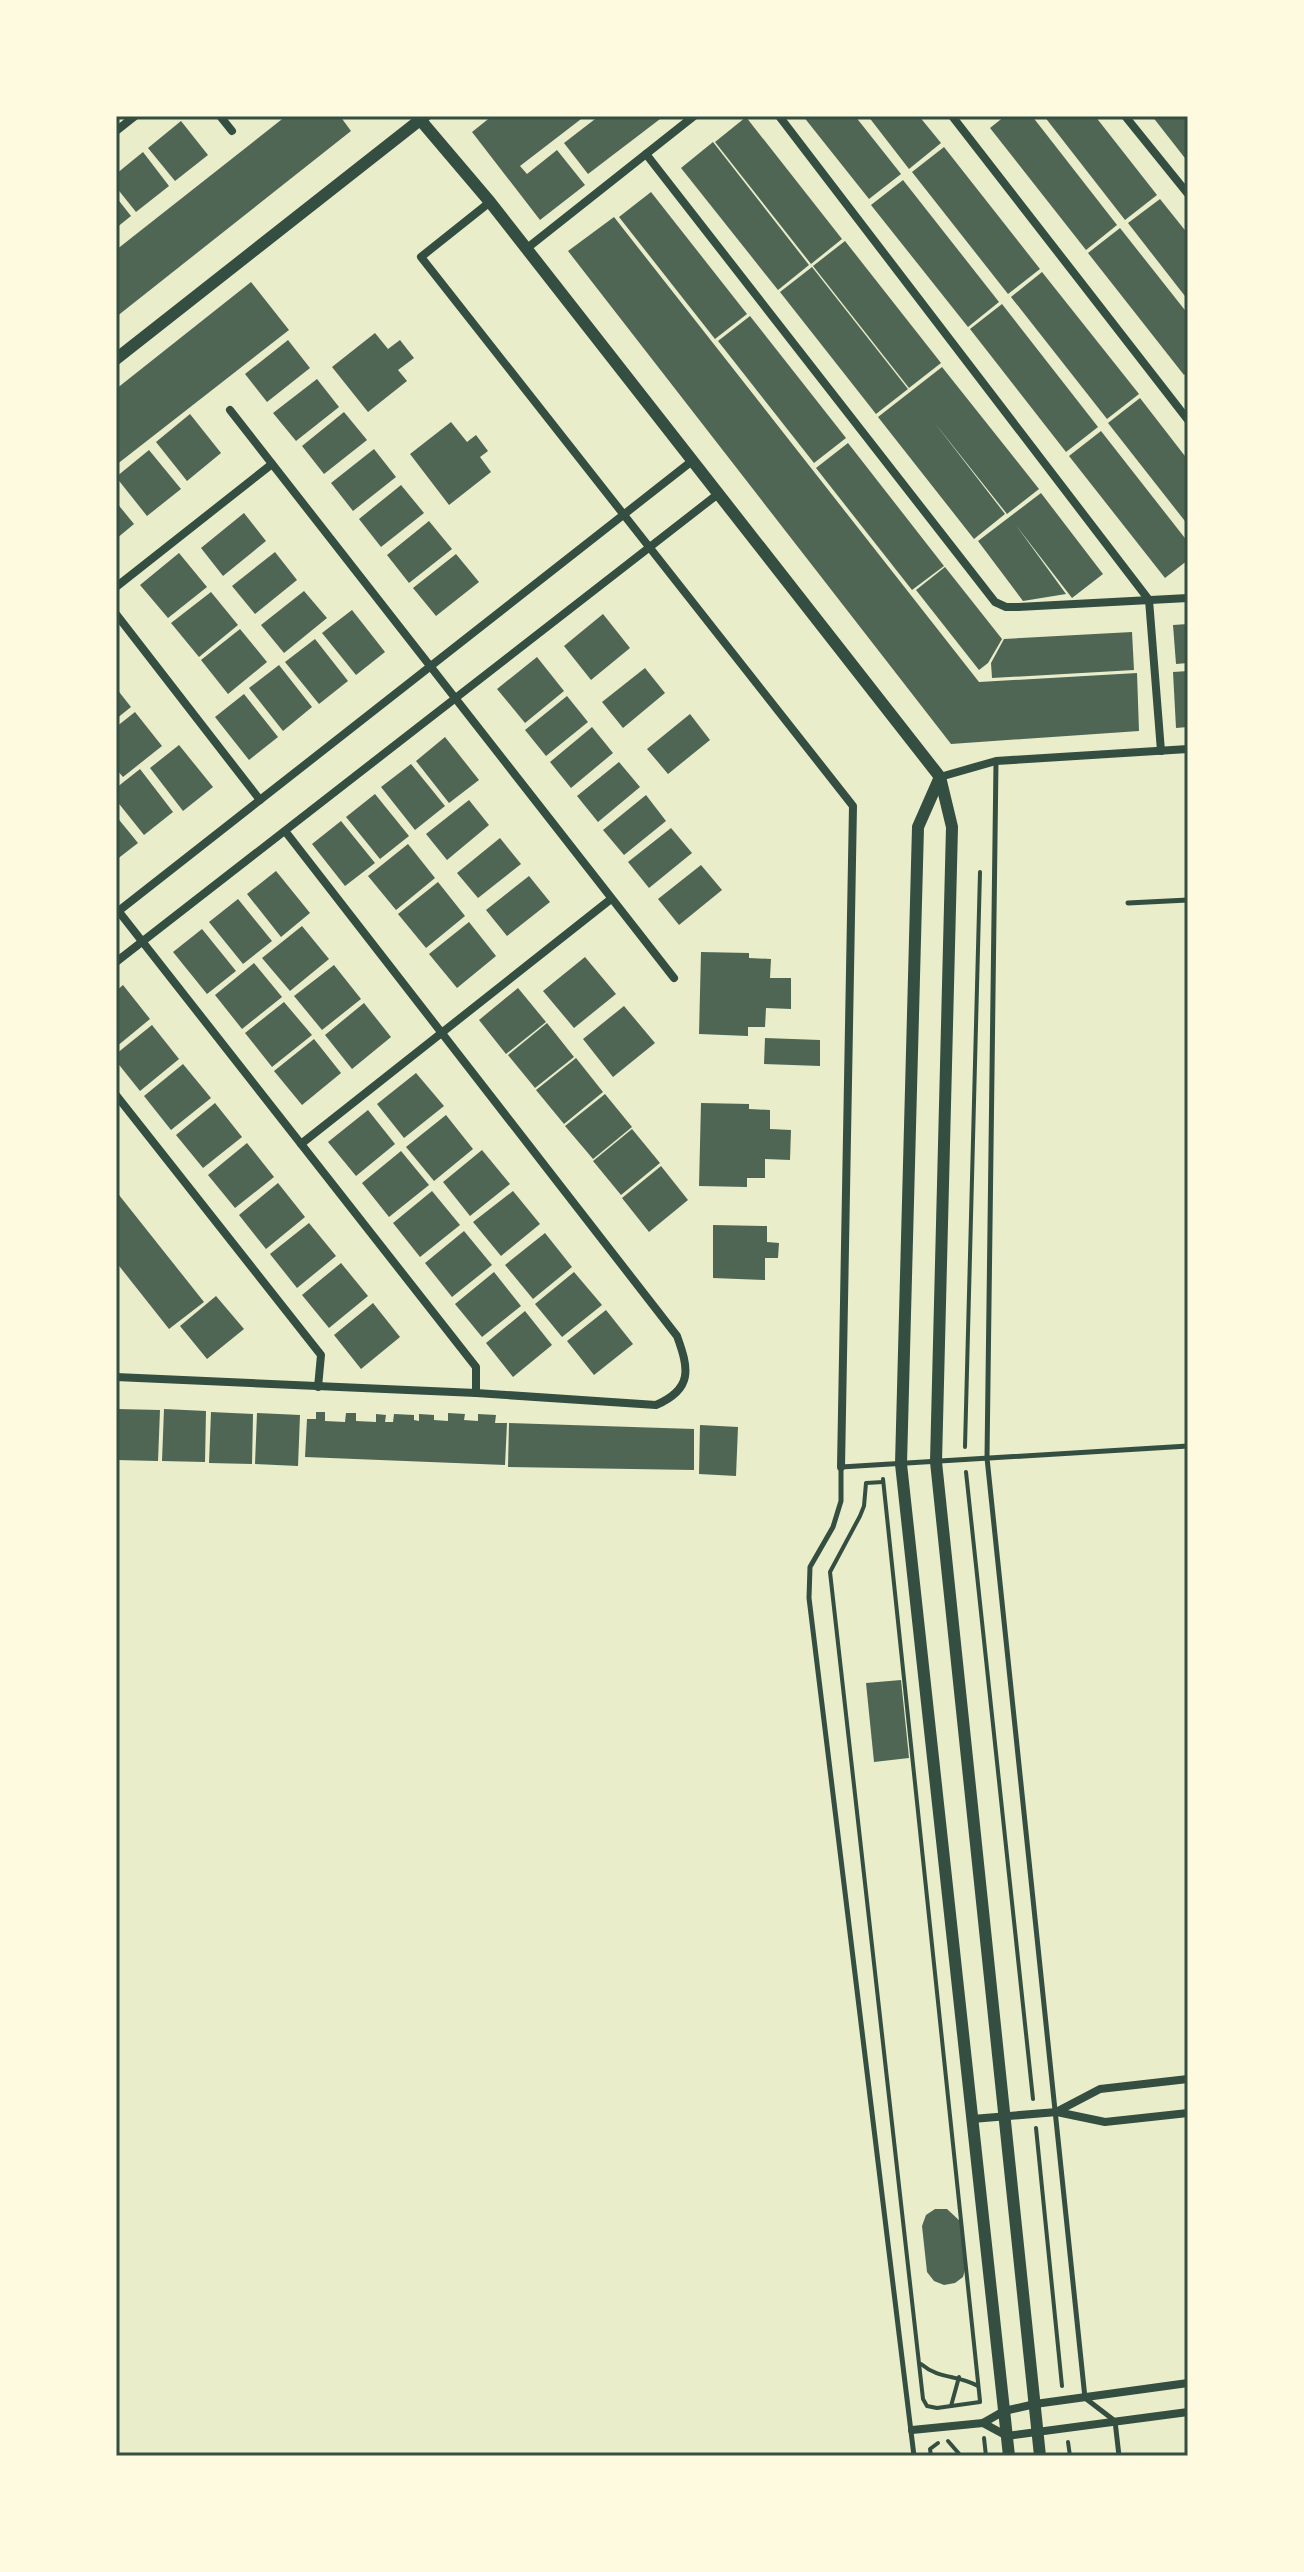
<svg xmlns="http://www.w3.org/2000/svg" width="1304" height="2572" font-family="Manrope,sans-serif">
<rect width="100%" height="100%" fill="#e9edc9"/>
<g fill="#4f6655">
<path d="M286,116H340L351,131L116,317V250Z"/>
<path d="M492,116H585L520,166L527,174L557,150L585,185L540,220L472,132Z"/>
<path d="M599,116H664L588,174L564,143Z"/>
<path d="M803,116H855L901,174L869,199Z"/>
<path d="M868,116H919L941,143L909,169Z"/>
<path d="M1005,116H1032L1117,225L1086,250L990,128Z"/>
<path d="M1044,116H1095L1157,195L1125,220Z"/>
<path d="M1152,116H1188V162Z"/>
<path d="M746,117L842,239L811,264L715,142Z"/>
<path d="M181,121L208,155L175,181L148,148Z"/>
<path d="M713,142L809,265L778,290L681,168Z"/>
<path d="M944,147L1040,269L1008,294L912,172Z"/>
<path d="M143,152L169,186L136,212L116,187V174Z"/>
<path d="M903,180L999,302L968,327L871,205Z"/>
<path d="M651,192L747,314L715,339L619,217Z"/>
<path d="M116,197L131,216L116,228Z"/>
<path d="M1160,199L1188,234V300L1128,223Z"/>
<path d="M614,217L979,682L1137,673L1139,731L951,744L568,251Z"/>
<path d="M1120,228L1188,314V372L1184,375L1088,253Z"/>
<path d="M845,241L941,363L909,388L813,266Z"/>
<path d="M812,267L908,389L876,414L780,292Z"/>
<path d="M1042,272L1139,394L1107,419L1011,297Z"/>
<path d="M251,282L289,330L116,465V389Z"/>
<path d="M1002,304L1098,427L1066,452L970,329Z"/>
<path d="M750,316L846,438L814,463L718,341Z"/>
<path d="M375,333L388,349L400,340L414,358L398,370L407,381L368,412L332,367Z"/>
<path d="M288,340L310,368L267,402L245,374Z"/>
<path d="M942,367L1039,489L1007,514L934,422L1005,514L974,539L878,417Z"/>
<path d="M317,379L339,407L296,441L273,413Z"/>
<path d="M1140,398L1188,460V525L1108,423Z"/>
<path d="M344,412L367,440L324,474L302,446Z"/>
<path d="M190,414L221,453L187,481L156,442Z"/>
<path d="M451,422L467,442L476,435L488,451L480,457L491,472L449,505L410,454Z"/>
<path d="M1101,431L1188,542V560L1165,578L1069,456Z"/>
<path d="M848,443L944,566L912,590L816,468Z"/>
<path d="M374,449L396,477L353,511L331,483Z"/>
<path d="M149,450L181,489L147,516L116,477Z"/>
<path d="M401,485L424,513L381,547L359,519Z"/>
<path d="M1041,493L1103,574L1072,598L1015,524L1066,594L1023,601L978,541Z"/>
<path d="M116,502L134,524L116,539Z"/>
<path d="M244,513L266,541L223,576L201,548Z"/>
<path d="M429,521L452,549L409,583L387,555Z"/>
<path d="M275,552L297,580L255,614L232,586Z"/>
<path d="M179,553L207,587L168,618L140,585Z"/>
<path d="M456,554L479,582L436,616L413,588Z"/>
<path d="M945,567L1002,639L988,663L979,670L916,590Z"/>
<path d="M304,591L327,618L284,653L261,625Z"/>
<path d="M211,592L238,625L199,657L171,623Z"/>
<path d="M352,610L385,652L356,675L322,633Z"/>
<path d="M603,614L630,648L591,680L564,646Z"/>
<path d="M1188,624V663L1176,664L1173,625Z"/>
<path d="M240,629L267,662L228,694L201,660Z"/>
<path d="M1132,632L1134,670L992,678L991,663L1004,639Z"/>
<path d="M315,639L348,681L319,704L285,662Z"/>
<path d="M537,657L564,691L525,723L497,689Z"/>
<path d="M279,665L312,707L283,731L249,688Z"/>
<path d="M645,668L665,693L623,728L602,702Z"/>
<path d="M1188,671V727L1176,728L1173,672Z"/>
<path d="M116,688L131,707L116,719Z"/>
<path d="M244,694L278,737L249,760L215,717Z"/>
<path d="M567,696L588,722L546,756L525,730Z"/>
<path d="M135,712L162,746L123,777L116,769V727Z"/>
<path d="M690,714L710,740L668,774L647,749Z"/>
<path d="M592,727L613,753L571,788L550,762Z"/>
<path d="M445,737L479,780L449,803L416,761Z"/>
<path d="M179,745L213,787L183,811L150,768Z"/>
<path d="M619,762L640,787L598,822L577,796Z"/>
<path d="M411,764L445,806L415,830L381,787Z"/>
<path d="M140,769L173,812L144,835L116,800V788Z"/>
<path d="M375,794L409,836L380,859L346,817Z"/>
<path d="M646,795L666,821L624,855L603,830Z"/>
<path d="M469,800L489,825L447,860L426,834Z"/>
<path d="M116,816L138,843L116,860Z"/>
<path d="M341,821L375,863L345,886L312,844Z"/>
<path d="M671,828L692,853L649,888L628,862Z"/>
<path d="M500,838L521,864L478,898L457,873Z"/>
<path d="M408,844L435,878L396,910L368,876Z"/>
<path d="M701,865L722,890L679,925L658,899Z"/>
<path d="M276,871L310,913L281,937L247,894Z"/>
<path d="M529,876L550,902L507,936L486,910Z"/>
<path d="M438,882L465,916L426,948L398,914Z"/>
<path d="M238,899L272,941L243,964L209,922Z"/>
<path d="M469,922L496,956L457,988L429,954Z"/>
<path d="M302,926L329,959L290,991L262,958Z"/>
<path d="M202,929L236,971L207,994L173,952Z"/>
<path d="M701,952L749,953V958L771,959L770,978H791V1009L766,1008L765,1027H748V1036L699,1034Z"/>
<path d="M585,957L616,994L574,1028L543,991Z"/>
<path d="M254,963L282,997L242,1029L215,995Z"/>
<path d="M334,965L361,999L322,1030L294,996Z"/>
<path d="M123,985L150,1019L116,1047V991Z"/>
<path d="M518,988L546,1022L506,1054L479,1020Z"/>
<path d="M284,1002L312,1035L272,1067L245,1033Z"/>
<path d="M364,1003L391,1037L352,1069L325,1035Z"/>
<path d="M624,1006L655,1043L613,1077L583,1039Z"/>
<path d="M547,1023L574,1057L535,1088L508,1055Z"/>
<path d="M152,1025L179,1059L140,1091L116,1061V1054Z"/>
<path d="M765,1038L820,1040V1066L764,1064Z"/>
<path d="M314,1039L341,1073L302,1105L274,1071Z"/>
<path d="M576,1058L603,1092L564,1124L536,1090Z"/>
<path d="M183,1064L211,1098L171,1130L144,1096Z"/>
<path d="M416,1073L444,1106L404,1138L377,1104Z"/>
<path d="M605,1094L632,1127L593,1159L565,1126Z"/>
<path d="M215,1103L242,1137L203,1168L176,1135Z"/>
<path d="M701,1103L749,1104V1109L770,1110V1129L791,1130L790,1160L765,1159V1178H747V1187L699,1186Z"/>
<path d="M368,1110L395,1144L356,1176L328,1142Z"/>
<path d="M446,1115L473,1149L434,1181L406,1147Z"/>
<path d="M632,1129L660,1163L621,1195L593,1161Z"/>
<path d="M247,1143L274,1177L235,1208L208,1175Z"/>
<path d="M482,1150L510,1184L470,1216L443,1182Z"/>
<path d="M401,1151L429,1185L389,1217L362,1183Z"/>
<path d="M661,1166L688,1200L649,1232L622,1198Z"/>
<path d="M278,1183L305,1217L266,1249L239,1215Z"/>
<path d="M432,1191L460,1225L420,1257L393,1223Z"/>
<path d="M513,1191L540,1224L501,1256L473,1222Z"/>
<path d="M119,1195L204,1302L169,1329L116,1262V1197Z"/>
<path d="M309,1223L336,1256L297,1288L270,1254Z"/>
<path d="M713,1225L767,1226V1242L779,1243L778,1258H765V1280L713,1278Z"/>
<path d="M464,1231L492,1265L452,1297L425,1263Z"/>
<path d="M545,1233L572,1267L533,1299L505,1265Z"/>
<path d="M341,1263L368,1296L329,1328L302,1295Z"/>
<path d="M494,1272L521,1306L482,1337L455,1304Z"/>
<path d="M574,1272L602,1305L562,1337L535,1304Z"/>
<path d="M216,1296L244,1329L207,1359L180,1326Z"/>
<path d="M373,1303L400,1337L361,1369L334,1335Z"/>
<path d="M606,1310L633,1344L594,1375L567,1341Z"/>
<path d="M525,1311L552,1345L513,1377L486,1343Z"/>
<path d="M117,1409L160,1410L158,1461L116,1460Z"/>
<path d="M164,1409L206,1411L205,1462L162,1461Z"/>
<path d="M211,1412L253,1414L252,1464L209,1463Z"/>
<path d="M316,1412H325V1421L345,1422L346,1413H356V1421L376,1422V1414L386,1415L385,1422H393L394,1414L414,1415V1420L419,1421V1414L434,1415V1420L448,1421V1413L465,1414L464,1420L478,1421V1414L496,1415L495,1423H507L505,1465L305,1457L307,1419H316Z"/>
<path d="M257,1413L300,1415L298,1466L255,1464Z"/>
<path d="M509,1423L694,1429V1470L508,1467Z"/>
<path d="M700,1425L738,1427L736,1476L699,1474Z"/>
<path d="M901,1680L909,1758L874,1762L866,1683Z"/>
<path d="M935,2209H947L961,2222L966,2266L963,2277L955,2283L944,2285L934,2281L927,2272L922,2226L926,2215Z"/>
</g>
<g fill="none" stroke-linecap="round" stroke-linejoin="round">
<g stroke="#344e41" stroke-width="4">
<path d="M965,1447L980,872"/>
<path d="M966,1472L1033,2099"/>
<path d="M883,1479L980,2401"/>
<path d="M883,1482L866,1483L864,1506L860,1516L830,1572L923,2399L927,2406L937,2408L980,2402"/>
<path d="M1036,2128L1062,2386"/>
<path d="M921,2364C940,2380 957,2374 978,2386"/>
<path d="M951,2406L959,2377"/>
<path d="M984,2438L986,2456"/>
<path d="M948,2441L961,2456"/>
<path d="M1068,2442L1070,2456"/>
<path d="M931,2456L930,2449L938,2443"/>
</g>
<g stroke="#344e41" stroke-width="5">
<path d="M996,762L987,1458L1085,2398L1115,2421L1119,2456"/>
<path d="M1128,903L1188,900"/>
<path d="M914,2456L809,1598L810,1567L833,1527L841,1501V1467L1188,1446"/>
</g>
<g stroke="#344e41" stroke-width="8">
<path d="M220,116L232,131"/>
<path d="M779,116L1149,600L1161,751"/>
<path d="M952,116L1188,420"/>
<path d="M1125,116L1188,194"/>
<path d="M116,131L135,116"/>
<path d="M646,154L995,602L1006,607H1018L1188,598"/>
<path d="M490,202L421,257L853,806L841,1467"/>
<path d="M526,249L694,116"/>
<path d="M230,410L674,978"/>
<path d="M116,587L272,464"/>
<path d="M116,614L260,800"/>
<path d="M940,777L996,761L1188,749"/>
<path d="M116,908L476,1367V1393"/>
<path d="M116,913L692,461"/>
<path d="M116,962L718,494"/>
<path d="M116,1095L321,1355L318,1387"/>
<path d="M301,1144L611,899"/>
<path d="M116,1377L476,1393L656,1405C693,1389 689,1369 677,1336L285,831"/>
<path d="M1058,2111L1100,2089L1188,2079"/>
<path d="M972,2119L1057,2112L1105,2122L1188,2113"/>
<path d="M983,2423L1007,2436L1188,2412"/>
<path d="M912,2430L983,2423L1004,2411L1035,2404L1188,2383"/>
</g>
<g stroke="#344e41" stroke-width="12">
<path d="M417,116L490,202L940,777L952,827L936,1462L1040,2456"/>
<path d="M116,359L425,116"/>
<path d="M940,777L918,827L901,1464L1009,2456"/>
</g>
</g>
<rect width="1304" height="2572" fill="none" stroke="#fefae0" stroke-width="236"/>
<rect x="118" y="118" width="1068" height="2336" fill="none" stroke="#344e41" stroke-width="3"/>
</svg>
